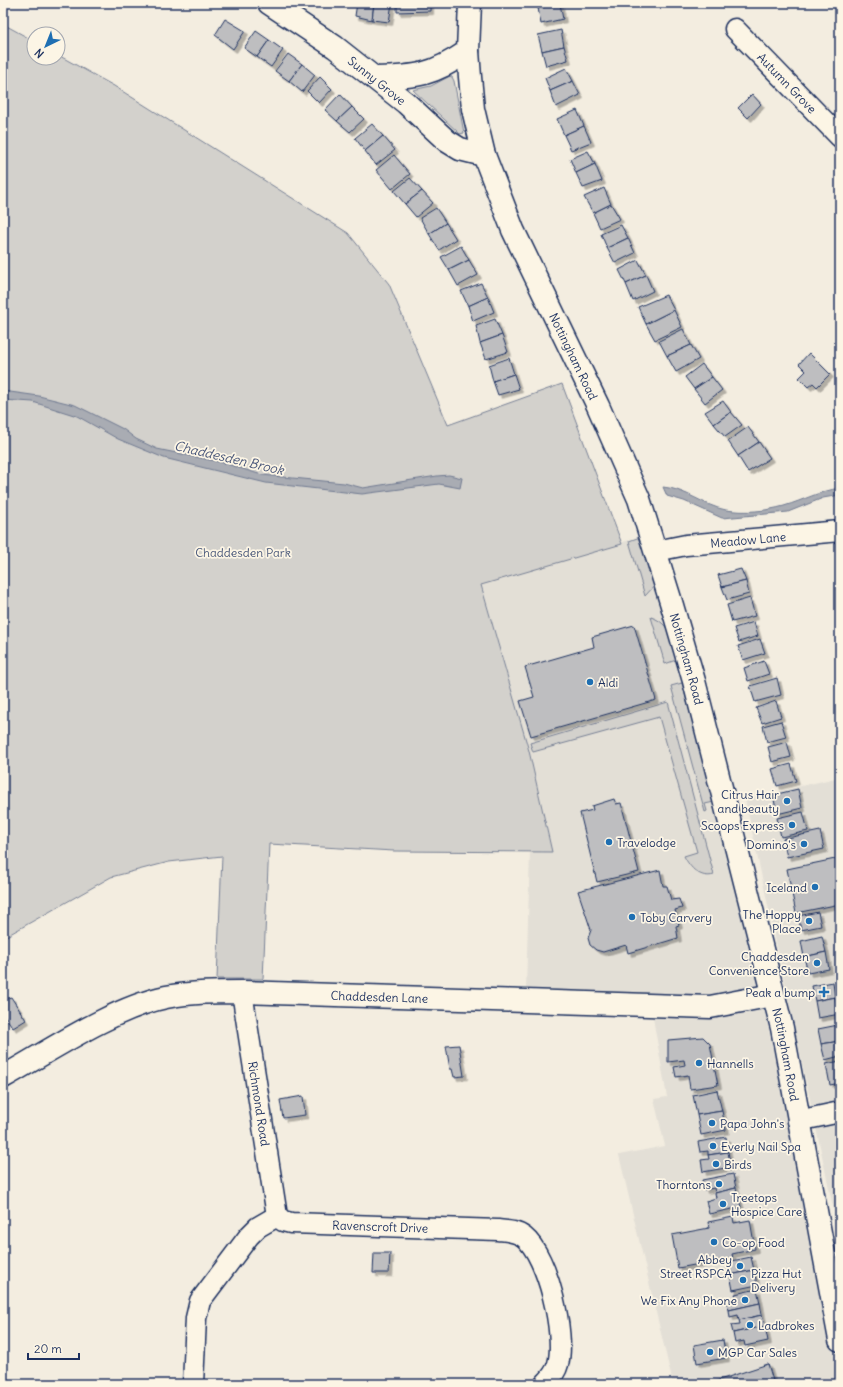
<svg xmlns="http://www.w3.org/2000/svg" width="843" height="1387" font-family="Delius,sans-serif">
<defs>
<filter id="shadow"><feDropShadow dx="3.5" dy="3.5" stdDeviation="0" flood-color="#0004"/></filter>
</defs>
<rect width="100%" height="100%" fill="#f3ede0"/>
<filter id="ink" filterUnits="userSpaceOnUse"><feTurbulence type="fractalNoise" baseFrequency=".025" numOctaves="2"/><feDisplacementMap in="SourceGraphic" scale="8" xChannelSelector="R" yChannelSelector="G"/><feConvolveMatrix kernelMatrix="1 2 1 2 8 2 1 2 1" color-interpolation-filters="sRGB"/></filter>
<g filter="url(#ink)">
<g fill="#e3dfd6">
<path d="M640,537L651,567L756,963L840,1384H673L619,1155L665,1146L654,1099L667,1097L653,1018L640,996L526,989L530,851L552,852L529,751L481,584Z"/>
<path d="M840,777V1215L835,1216L745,799Z"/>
</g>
<g fill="#d3d1cc" stroke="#778095">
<path d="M3,24L34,41V58H58V55L114,86L348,233L389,284L448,425L562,384L622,544L481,585L529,751L552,852L394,851L269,844L263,979H217L222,856L169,862L111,877L3,938Z"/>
<path d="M450,76L452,77L454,81L464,133L460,134L413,90L431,86Z"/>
<path d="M640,537L656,584L645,596L629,541Z"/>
<path d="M651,617C672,624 671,641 676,660L665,664Z"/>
<path d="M682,683L714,802L705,804L707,811L705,812L671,686Z"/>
<path d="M668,702L714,875C700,879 690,868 684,856L697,852L659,717L533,752L530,743Z"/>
</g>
<g fill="#a9acb3" stroke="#707a91">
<path d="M3,391L39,396L75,405L123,429L136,439L157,449L220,462L262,475L344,483L363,488L437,476L449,475L462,478L460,488L439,484L362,494L266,483L164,458L118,439L77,416L33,402L3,400Z"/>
<path d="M663,487C686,489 704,506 726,510C746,513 766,511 784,506C804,500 820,491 840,488V495L823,498L788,512L722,518L684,501L667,496Z"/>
</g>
<g fill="#bebec0" stroke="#1b2f5e" filter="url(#shadow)">
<path d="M357,3H374L372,20L355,16Z"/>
<path d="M374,3H392L389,22L372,20Z"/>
<path d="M397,3H430V11L397,12Z"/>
<path d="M538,3H560V4L538,8Z"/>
<path d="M560,4L563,19L541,24L538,8Z"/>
<path d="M225,19L245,31L233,49L215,35Z"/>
<path d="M561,30L564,46L542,51L538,35Z"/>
<path d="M256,31L269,40L257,57L244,48Z"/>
<path d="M269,40L283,50L271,67L257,57Z"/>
<path d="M564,46L568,60L546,66L542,51Z"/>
<path d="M288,54L302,64L289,81L275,71Z"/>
<path d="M302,64L315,75L302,92L289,81Z"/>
<path d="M566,68L573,81L550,91L545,78Z"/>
<path d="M320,77L332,89L319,103L307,91Z"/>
<path d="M573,81L580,95L556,107L550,91Z"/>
<path d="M340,94L352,107L337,121L325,110Z"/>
<path d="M752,94L761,104L748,118L738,108Z"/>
<path d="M352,107L364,119L350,132L337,121Z"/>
<path d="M577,110L584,126L564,135L557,119Z"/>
<path d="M372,124L383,136L365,151L355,138Z"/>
<path d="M584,126L591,142L571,150L564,135Z"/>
<path d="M383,136L395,150L376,165L365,151Z"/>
<path d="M588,151L595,164L576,173L570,159Z"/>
<path d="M394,155L410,174L392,189L376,170Z"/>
<path d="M595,164L602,181L583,188L576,173Z"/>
<path d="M410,178L422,191L405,204L394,191Z"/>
<path d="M604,188L611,204L593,213L584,197Z"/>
<path d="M422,191L433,203L416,217L405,204Z"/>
<path d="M611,204L620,219L600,228L593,213Z"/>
<path d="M436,208L446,223L429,234L420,218Z"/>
<path d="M446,223L456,239L439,250L429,234Z"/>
<path d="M621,225L628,238L607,248L601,234Z"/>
<path d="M628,238L635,253L615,263L607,248Z"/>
<path d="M461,246L469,260L449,270L441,257Z"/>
<path d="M469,260L478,275L458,286L449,270Z"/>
<path d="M638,260L646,275L626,284L619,270Z"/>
<path d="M646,275L653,291L633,301L626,284Z"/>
<path d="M481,283L488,297L468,306L461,291Z"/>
<path d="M666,295L674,310L646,324L638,307Z"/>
<path d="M488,297L494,312L473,321L468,306Z"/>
<path d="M674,310L682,327L655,340L646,324Z"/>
<path d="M495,319L502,335L480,343L476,326Z"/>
<path d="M683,329L691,345L667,356L659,341Z"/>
<path d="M502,335L508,352L486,359L480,343Z"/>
<path d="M691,345L699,359L676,372L667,356Z"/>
<path d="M809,353L830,374L817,387L813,383L808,387L799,378L806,371L799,364Z"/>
<path d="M509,358L514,374L493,381L489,365Z"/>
<path d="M702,364L712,377L694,389L685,377Z"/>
<path d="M514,374L519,389L498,395L493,381Z"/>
<path d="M712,377L722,390L705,403L694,389Z"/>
<path d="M723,401L731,412L714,424L705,412Z"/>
<path d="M731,412L742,425L725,437L714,424Z"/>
<path d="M748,427L759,442L738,456L728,441Z"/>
<path d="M759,442L770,458L748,472L738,456Z"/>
<path d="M741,569L746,581L722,587L718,575Z"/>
<path d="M746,581L749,594L727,600L722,587Z"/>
<path d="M750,598L755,616L732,622L727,605Z"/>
<path d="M754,622L758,636L739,642L734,628Z"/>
<path d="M634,625L656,700L531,736L520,701L534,697L525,667L594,647L592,637Z"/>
<path d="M760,639L765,653L743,660L738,646Z"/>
<path d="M764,661L769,674L748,681L744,668Z"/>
<path d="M777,678L781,695L755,702L750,686Z"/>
<path d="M776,701L781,717L762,723L756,708Z"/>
<path d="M781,721L786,737L767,742L763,726Z"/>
<path d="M787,742L791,757L772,762L768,747Z"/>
<path d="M791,764L796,781L777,786L772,769Z"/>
<path d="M798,789L802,808L777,814L773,795Z"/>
<path d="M614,799L616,804L621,803L639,872L597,882L580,813L593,810L592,806Z"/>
<path d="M803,812L808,831L781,837L777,818Z"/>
<path d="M820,831L824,849L787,857L783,839Z"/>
<path d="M840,858V904L796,913L787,869Z"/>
<path d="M660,870L663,886H667L671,900L679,899L682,908L675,910L679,925L676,926L678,938L628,953L626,945L603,952L596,950L590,945L588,938L591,930L578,891Z"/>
<path d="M818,912L821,926L801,930L798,916Z"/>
<path d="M822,936L826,952L804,957L801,941Z"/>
<path d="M826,952L829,969L808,973L804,957Z"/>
<path d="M833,982L835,997L815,1001L812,986Z"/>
<path d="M11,997L26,1020L13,1028L3,1013V1000Z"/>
<path d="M835,997L836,1002H840V1014L818,1018L815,1001Z"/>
<path d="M838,1025L840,1041L821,1044L818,1029Z"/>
<path d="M703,1037L710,1044L718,1085L690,1089L688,1075L676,1077L674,1067L685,1065L684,1060L668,1062V1040Z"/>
<path d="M840,1041V1056L825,1060L821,1044Z"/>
<path d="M459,1045L464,1076L454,1077L452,1069H450L446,1046Z"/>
<path d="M840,1061V1083L830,1085L826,1064Z"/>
<path d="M717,1090L722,1111L697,1115L693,1095Z"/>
<path d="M303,1096L305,1115L283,1118L280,1100Z"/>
<path d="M722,1111L726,1130L701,1135L697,1115Z"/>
<path d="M726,1137L728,1152L708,1155V1151L700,1152L698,1142Z"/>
<path d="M728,1152L731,1167L703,1172L701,1160L709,1159L708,1155Z"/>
<path d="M733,1174L736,1188L715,1193L714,1188L704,1190L702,1180Z"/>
<path d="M736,1188L741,1207L709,1214L706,1201L716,1198L715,1193Z"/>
<path d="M733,1217L734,1223L750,1220L755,1249L732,1254L733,1258L678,1268L672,1235L709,1228L708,1222Z"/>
<path d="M374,1253H390L389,1273H373Z"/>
<path d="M751,1257L754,1270L730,1275L727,1262Z"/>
<path d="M754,1270L757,1285L733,1290L730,1275Z"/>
<path d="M757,1289L760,1303L729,1310L726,1301L737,1299L735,1294Z"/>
<path d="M760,1303L762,1315L739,1320L738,1315L730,1317L729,1310Z"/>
<path d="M762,1315L765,1326L733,1333L731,1325L740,1324L739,1320Z"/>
<path d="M765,1326L768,1341L745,1346L744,1341L735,1343L733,1333Z"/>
<path d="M723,1340L726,1358L697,1363L694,1345Z"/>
<path d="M768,1364L774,1384H707Z"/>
</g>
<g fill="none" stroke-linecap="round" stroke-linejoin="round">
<g stroke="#1b2f5e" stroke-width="23">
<g id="minor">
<path id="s1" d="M735,29L840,137"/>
<path id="s2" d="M656,551L686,545L840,531"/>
<path id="s3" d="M242,992L277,1216"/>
<path d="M798,1121L840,1112"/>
<path id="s4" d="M193,1384L196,1318L200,1301L249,1236L258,1227L277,1216L283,1221L291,1223L498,1230C507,1231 516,1231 524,1237C548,1256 566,1335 558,1364C556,1372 551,1378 545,1384"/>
</g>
</g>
<g stroke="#1b2f5e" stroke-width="25">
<g id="tertiary">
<path id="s5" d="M269,3L335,47L406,103L447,141L460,149L484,155"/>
<path id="s6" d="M470,3L468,51L470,77L473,109L484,155L513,230L598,406L639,499L671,602L694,681L782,1028L840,1340"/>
<path d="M375,78C417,77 433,75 468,51"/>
<path id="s7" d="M3,1077C51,1050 113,1008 166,997C192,992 217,992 242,992L710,1007L773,995"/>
</g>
</g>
<use href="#minor" stroke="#fcf5e5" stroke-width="20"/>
<use href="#tertiary" stroke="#fcf5e5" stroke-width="22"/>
</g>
</g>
<g fill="#1f6fb2" stroke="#fcf5e5" stroke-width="1.5">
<circle cx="590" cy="682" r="4"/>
<circle cx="787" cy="801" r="4"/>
<circle cx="792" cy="825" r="4"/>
<circle cx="609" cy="842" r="4"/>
<circle cx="804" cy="844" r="4"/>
<circle cx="815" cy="887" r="4"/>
<circle cx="632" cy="917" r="4"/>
<circle cx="809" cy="921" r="4"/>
<circle cx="817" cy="963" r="4"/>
<path d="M822 986h4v4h4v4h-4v4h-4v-4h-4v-4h4z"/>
<circle cx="699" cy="1063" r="4"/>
<circle cx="712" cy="1123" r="4"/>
<circle cx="713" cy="1146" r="4"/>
<circle cx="716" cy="1164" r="4"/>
<circle cx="719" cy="1184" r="4"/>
<circle cx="723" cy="1204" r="4"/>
<circle cx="714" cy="1242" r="4"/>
<circle cx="740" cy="1266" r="4"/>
<circle cx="743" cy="1280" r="4"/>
<circle cx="745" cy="1300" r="4"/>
<circle cx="750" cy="1325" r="4"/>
<circle cx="710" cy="1352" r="4"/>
</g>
<g text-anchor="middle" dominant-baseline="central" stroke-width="3.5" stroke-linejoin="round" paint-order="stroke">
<g font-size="12" fill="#1b2f5e" stroke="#fcf5e5">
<text stroke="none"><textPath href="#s5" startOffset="133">Sunny Grove</textPath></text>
<text stroke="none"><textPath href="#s1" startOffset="75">Autumn Grove</textPath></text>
<text stroke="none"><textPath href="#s6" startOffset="374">Nottingham Road</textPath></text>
<text stroke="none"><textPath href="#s2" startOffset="93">Meadow Lane</textPath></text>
<text stroke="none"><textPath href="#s6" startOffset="698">Nottingham Road</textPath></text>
<text stroke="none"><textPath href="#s7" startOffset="396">Chaddesden Lane</textPath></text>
<text stroke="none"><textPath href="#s6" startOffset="1106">Nottingham Road</textPath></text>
<text stroke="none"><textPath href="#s3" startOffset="113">Richmond Road</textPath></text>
<text stroke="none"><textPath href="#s4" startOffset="305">Ravenscroft Drive</textPath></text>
</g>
<g font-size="12" fill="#49587a" stroke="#fcf5e5">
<text x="243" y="552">Chaddesden Park</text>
</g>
<g font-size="12" fill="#1b2f5e" stroke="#fcf5e5" text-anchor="start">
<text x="598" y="682">Aldi</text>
<text x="779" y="794" text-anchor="end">Citrus Hair<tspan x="779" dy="14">and beauty</tspan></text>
<text x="784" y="825" text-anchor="end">Scoops Express</text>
<text x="617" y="842">Travelodge</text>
<text x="796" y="844" text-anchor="end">Domino's</text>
<text x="807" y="887" text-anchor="end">Iceland</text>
<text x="801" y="914" text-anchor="end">The Hoppy<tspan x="801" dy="14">Place</tspan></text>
<text x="640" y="917">Toby Carvery</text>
<text x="809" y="956" text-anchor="end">Chaddesden<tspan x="809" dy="14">Convenience Store</tspan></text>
<text x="815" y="992" text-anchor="end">Peak a bump</text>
<text x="707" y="1063">Hannells</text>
<text x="720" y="1123">Papa John's</text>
<text x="721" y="1146">Everly Nail Spa</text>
<text x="724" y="1164">Birds</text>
<text x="711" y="1184" text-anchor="end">Thorntons</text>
<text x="731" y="1197">Treetops<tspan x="731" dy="14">Hospice Care</tspan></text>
<text x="722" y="1242">Co-op Food</text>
<text x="732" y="1259" text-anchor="end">Abbey<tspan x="732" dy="14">Street RSPCA</tspan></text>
<text x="751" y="1273">Pizza Hut<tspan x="751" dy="14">Delivery</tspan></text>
<text x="737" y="1300" text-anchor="end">We Fix Any Phone</text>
<text x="758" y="1325">Ladbrokes</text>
<text x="718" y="1352">MGP Car Sales</text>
</g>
<g font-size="13" font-style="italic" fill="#465478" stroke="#fcf5e5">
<text transform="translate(229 458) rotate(13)">Chaddesden Brook</text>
</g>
</g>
<rect width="843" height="1387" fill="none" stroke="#fcf5e5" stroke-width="16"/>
<rect x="8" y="8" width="827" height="1371" fill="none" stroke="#1b2f5e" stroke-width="1.5" filter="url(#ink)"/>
<g transform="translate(46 46) rotate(223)"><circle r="19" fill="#fcf5e5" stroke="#a2a6af"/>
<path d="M0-3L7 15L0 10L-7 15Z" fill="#1f6fb2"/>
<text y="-6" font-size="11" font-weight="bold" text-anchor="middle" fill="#1b2f5e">N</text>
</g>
<path d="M28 1353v6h51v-6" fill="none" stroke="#1b2f5e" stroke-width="2"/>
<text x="34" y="1353" font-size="12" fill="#1b2f5e" stroke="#fcf5e5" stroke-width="3" paint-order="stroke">20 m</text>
</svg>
